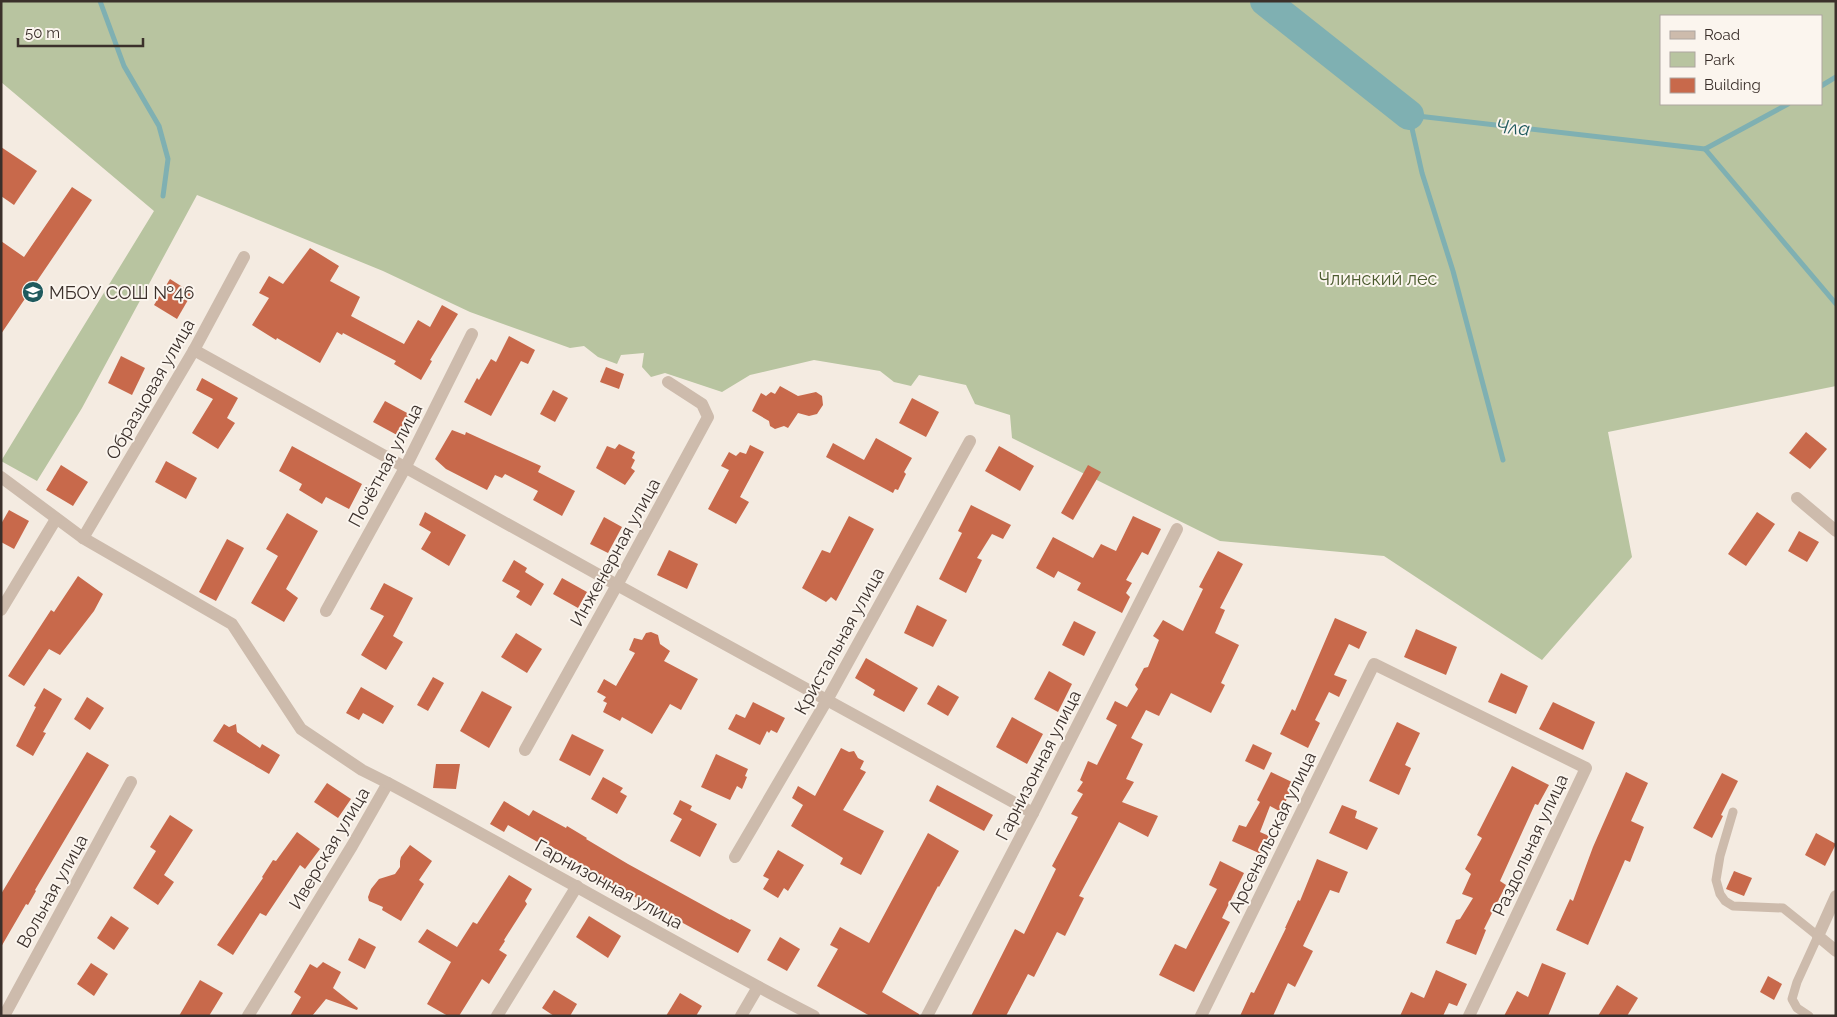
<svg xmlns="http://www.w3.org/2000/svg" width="1837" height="1017" font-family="Raleway,sans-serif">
<rect width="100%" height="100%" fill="#f4ebe1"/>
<path fill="#b8c4a0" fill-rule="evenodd" d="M1,1H1836V386L1608,432L1632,557L1542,660L1384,556L1220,541L1012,438L1010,415L975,404L966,385L919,375L911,386L894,382L880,371L814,360L750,375L722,392L665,373L651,377L642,367L644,353L621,355L617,364L598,357L584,346L570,348L470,312L383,271L197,195L82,408L37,481L1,461L154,211L1,82ZM1661,16H1821V104H1661Z"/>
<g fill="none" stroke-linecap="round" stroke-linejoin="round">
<g stroke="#7fb0b2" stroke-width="5">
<path d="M100,1L124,66L159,126L168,159L163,196"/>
<path d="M1821,86L1836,77"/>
<path d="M1705,149L1836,304"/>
<path d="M1503,460L1453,271L1422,173L1409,115L1705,149L1788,104"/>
</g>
<path stroke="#7fb0b2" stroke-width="30" d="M1265,1L1409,115"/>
</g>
<g fill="#c8694b">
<path d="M1,147L37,171L14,205L1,196Z"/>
<path d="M72,187L92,200L1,334V241L24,257Z"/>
<path d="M310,248L339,266L330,281L360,297L351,316L404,344L418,320L430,327L442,305L458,314L430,360L432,361L421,380L394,364L396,361L343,333L342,335L337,332L320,363L277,338L276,340L252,325L269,298L259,293L269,276L283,284Z"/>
<path d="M170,279L192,293L177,319L154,305Z"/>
<path d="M509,336L535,350L528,364L521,361L491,416L464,402L477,378L479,380L491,359L496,362Z"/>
<path d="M121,356L145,368L132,395L108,383Z"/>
<path d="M606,367L624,374L619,389L600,382Z"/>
<path d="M202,378L238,398L227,418L235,423L218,449L192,433L213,399L196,390Z"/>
<path d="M780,386L798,396L816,392L822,396L823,405L817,414L809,416L798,413L788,428L784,426L775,429L770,426L769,421L752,411L761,393L766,396L771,392L775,394Z"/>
<path d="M553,390L568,398L555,422L540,414Z"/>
<path d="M912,398L939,412L926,437L899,423Z"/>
<path d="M385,401L409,414L397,435L373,422Z"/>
<path d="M452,430L465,435L466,432L541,466L538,472L575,491L562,516L533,500L538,491L505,474L502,478L495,475L487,490L446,469L435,459Z"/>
<path d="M1806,432L1827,449L1810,469L1789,453Z"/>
<path d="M876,438L912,458L904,472L906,474L898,490L895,489L893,493L826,457L833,443L864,460Z"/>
<path d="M619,444L635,452L632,458L635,460L631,468L635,471L625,485L596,468L607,446L615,449Z"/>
<path d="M750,445L764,452L740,497L749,502L736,524L708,509L729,470L721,466L729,452L736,456L740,452L746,454Z"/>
<path d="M292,446L362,484L349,509L326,497L322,504L299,490L302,484L279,471Z"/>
<path d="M999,446L1034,466L1020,491L985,471Z"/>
<path d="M166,461L197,478L186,499L155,482Z"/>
<path d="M61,465L88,482L73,506L46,490Z"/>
<path d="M1088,465L1101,472L1073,520L1061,513Z"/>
<path d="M971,505L1011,525L1003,539L992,534L977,558L982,560L966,593L939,579L962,533L958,531Z"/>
<path d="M9,510L29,521L14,549L1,542V524Z"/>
<path d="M425,512L466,535L449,566L421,549L431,532L419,525Z"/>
<path d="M1757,512L1775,524L1746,566L1728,554Z"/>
<path d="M287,513L318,531L286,589L298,598L284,622L251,603L278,556L266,549Z"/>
<path d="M849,516L874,529L836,601L831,597L826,602L802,588L822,550L830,553Z"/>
<path d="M1133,516L1161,529L1148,555L1142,552L1126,580L1132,583L1126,593L1130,597L1122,613L1077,590L1081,583L1058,571L1054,578L1036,568L1053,537L1093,558L1101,544L1116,551Z"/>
<path d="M604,517L622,527L608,553L590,544Z"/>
<path d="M1799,531L1819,542L1807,562L1788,551Z"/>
<path d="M227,539L244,548L216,601L199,592Z"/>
<path d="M669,550L698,564L687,589L657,575Z"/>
<path d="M1218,551L1243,564L1220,608L1225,610L1215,633L1239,645L1221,683L1225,685L1211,713L1171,693L1159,716L1146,710L1131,738L1143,744L1126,779L1134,782L1122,802L1158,816L1148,837L1119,822L1079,896L1084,898L1065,936L1057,932L1034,977L1028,974L1006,1016H971L1015,929L1024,934L1056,869L1052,866L1078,817L1071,814L1083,794L1077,791L1083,782L1080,780L1088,761L1097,765L1117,725L1106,719L1115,701L1127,707L1138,689L1135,685L1144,668L1148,667L1159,640L1153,636L1163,620L1183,631L1203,589L1199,587Z"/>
<path d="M514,560L527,568L525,572L544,584L531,606L516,597L520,591L502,581Z"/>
<path d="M78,576L103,594L94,611L60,655L49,649L24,686L8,676L51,610L54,612Z"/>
<path d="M562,578L587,592L578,608L553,594Z"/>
<path d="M384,583L413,598L393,636L403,642L386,670L361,655L384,616L370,609Z"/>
<path d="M917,605L947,620L933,647L904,633Z"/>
<path d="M1335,618L1367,632L1359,649L1349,644L1334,675L1347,680L1339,697L1329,692L1315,720L1320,723L1308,748L1280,734L1292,709L1295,711Z"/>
<path d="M1074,621L1096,632L1084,656L1062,645Z"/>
<path d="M1416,629L1457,647L1446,675L1404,657Z"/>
<path d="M651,632L658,635L660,644L670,651L664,661L698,679L681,710L670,704L652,734L622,717L620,721L603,712L607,703L603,701L606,697L597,692L604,679L616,686L635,653L629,650L634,638L642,640L646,633Z"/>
<path d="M516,633L542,649L527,673L501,657Z"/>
<path d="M866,658L918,688L904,712L873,695L875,690L855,678Z"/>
<path d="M1049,671L1072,684L1058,712L1034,699Z"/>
<path d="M1501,673L1528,686L1516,714L1488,702Z"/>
<path d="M433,677L444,683L428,711L417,705Z"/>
<path d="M938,685L959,697L948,716L927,704Z"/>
<path d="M361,687L394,706L383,724L363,713L359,720L346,713Z"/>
<path d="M44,688L62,699L43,732L46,733L33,756L16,746L36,707L34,706Z"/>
<path d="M482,691L512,707L489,748L460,731Z"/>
<path d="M87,697L104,708L90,730L74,719Z"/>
<path d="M753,702L785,718L777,733L771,730L769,733L767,731L760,745L728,729L736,714L745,718Z"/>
<path d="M1553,702L1595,722L1583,750L1539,729Z"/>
<path d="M1012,717L1043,734L1027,764L996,747Z"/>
<path d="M1397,722L1420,733L1405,765L1411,768L1399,795L1369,781Z"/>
<path d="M224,724L229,727L236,724L237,732L260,748L262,744L280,755L269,774L213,741Z"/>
<path d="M572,734L604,750L590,776L559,760Z"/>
<path d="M1253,744L1272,753L1264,770L1245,761Z"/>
<path d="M841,748L849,752L854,751L858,758L864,761L860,769L866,772L843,810L884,831L861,875L840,864L843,858L791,826L803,805L792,798L798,786L815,796Z"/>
<path d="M87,752L109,765L35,890L36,891L28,905L26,904L1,947V894Z"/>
<path d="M716,754L748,769L745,776L747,777L742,789L737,786L730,800L701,787Z"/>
<path d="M436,764H460L456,789L433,788Z"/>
<path d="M1512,766L1549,785L1538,805L1535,804L1500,881L1506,885L1484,929L1486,930L1476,955L1446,943L1456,920L1460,919L1473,898L1462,894L1471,874L1465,869L1482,838L1477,835Z"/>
<path d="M1271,772L1294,783L1281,812L1270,806L1260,832L1269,836L1261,854L1232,841L1239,825L1246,827L1260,802L1257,800Z"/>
<path d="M1626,772L1648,783L1631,821L1644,827L1630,862L1625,860L1588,945L1556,930L1570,899L1573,901L1593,847Z"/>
<path d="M1722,773L1738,781L1721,815L1723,816L1712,838L1693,828Z"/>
<path d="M603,777L623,788L620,792L627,796L617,814L591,799Z"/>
<path d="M327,783L351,799L338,818L314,802Z"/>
<path d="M937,785L993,815L984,831L929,801Z"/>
<path d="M680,800L692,806L690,810L717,824L700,857L670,841L682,819L673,814Z"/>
<path d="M504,801L529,816L533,810L566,828L567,826L587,838L586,839L628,864L730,920L731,919L751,930L738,953L602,879L582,867L583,865L542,841L541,844L508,825L504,832L490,824Z"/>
<path d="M1342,805L1357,811L1355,818L1378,828L1367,850L1329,833Z"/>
<path d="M170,815L193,830L164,875L174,882L158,905L133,888L156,851L150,847Z"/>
<path d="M297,832L320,849L305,869L300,865L266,916L260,913L233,955L217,945L263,878L262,877L273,860L276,861Z"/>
<path d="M928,833L959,851L939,887L938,886L882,992L919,1014V1016H870L817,986L838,949L830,945L840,927L869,943Z"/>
<path d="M1816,833L1836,844L1825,866L1805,855Z"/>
<path d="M410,845L432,861L419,880L424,884L401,921L382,910L383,907L369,901L368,897L371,889L379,879L395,874L400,867V861L401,857Z"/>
<path d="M778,850L804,865L788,891L784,888L778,898L763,889L769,879L763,876Z"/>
<path d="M1317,859L1348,872L1339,893L1330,890L1303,946L1313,951L1295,987L1288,983L1273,1016H1240L1251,992L1254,993L1286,928H1285L1298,900L1300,901Z"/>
<path d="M1220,861L1244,873L1222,918L1230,922L1194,992L1159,975L1175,944L1186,949L1217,889L1209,885Z"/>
<path d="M1734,871L1752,878L1744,896L1726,889Z"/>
<path d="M509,875L532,889L525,901L527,904L504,940L505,941L499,950L507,955L489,984L482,979L459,1016H448L427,1004L451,962L418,942L427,929L457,947L473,922L477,924Z"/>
<path d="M111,916L129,928L114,950L97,938Z"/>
<path d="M589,916L621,936L608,958L576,937Z"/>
<path d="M780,937L800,949L787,971L767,960Z"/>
<path d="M359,938L376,947L365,969L348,960Z"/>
<path d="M323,962L341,972L333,988L358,1008L357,1010L326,999L312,1016H290L301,997L294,992L310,964L317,968Z"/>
<path d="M91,963L108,974L94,996L77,984Z"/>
<path d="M1542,963L1566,973L1548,1016H1504L1517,991L1528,997Z"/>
<path d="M1436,970L1467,984L1457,1006L1449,1003L1443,1016H1400L1411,992L1424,998Z"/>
<path d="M1768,976L1782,984L1774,1000L1760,992Z"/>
<path d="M200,980L223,993L209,1016H179Z"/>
<path d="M1617,985L1638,998L1627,1016H1598Z"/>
<path d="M554,990L577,1004L570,1016H554L542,1008Z"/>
<path d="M680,993L702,1006L696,1016H666Z"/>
</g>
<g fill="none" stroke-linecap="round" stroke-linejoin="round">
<path stroke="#cdbbac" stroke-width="9" d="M1733,812L1720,856L1716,880L1720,894L1725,901L1733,906L1783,908L1818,936L1797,982L1792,999L1797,1008L1809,1016"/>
<g stroke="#cdbbac" stroke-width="12">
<path d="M194,350L617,585L1033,813"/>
<path d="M1,477L83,538L232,624L301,729L362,770L388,783L352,846L248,1016"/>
<path d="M1797,498L1836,531"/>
<path d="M83,538L194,350L244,257"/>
<path d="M1,610L56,519"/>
<path d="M326,611L405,468L472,334"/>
<path d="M525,750L617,585L708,417L702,404L668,382"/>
<path d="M388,783C531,859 670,942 814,1016"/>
<path d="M735,857L827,700L970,441"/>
<path d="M1836,896L1818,936L1836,951"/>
<path d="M4,1016L131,782"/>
<path d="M497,1016L577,886"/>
<path d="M741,1016L758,987"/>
<path d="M927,1016L1033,813L1177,529"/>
<path d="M1201,1016L1374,664L1586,768L1469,1016"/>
</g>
</g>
<defs>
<g id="school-disc" transform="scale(1.125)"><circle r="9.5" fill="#1f5a5e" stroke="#fbf5ee"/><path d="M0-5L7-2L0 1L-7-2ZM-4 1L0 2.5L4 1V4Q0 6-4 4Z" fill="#fff"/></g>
</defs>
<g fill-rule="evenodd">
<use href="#school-disc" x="33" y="292"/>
</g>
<g text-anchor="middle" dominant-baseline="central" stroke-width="4" stroke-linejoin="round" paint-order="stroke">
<g font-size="18" fill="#4a5a2e" stroke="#fbf5ee">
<text x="1378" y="278">Члинский лес</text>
</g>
<g font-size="18" fill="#3b302b" stroke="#fbf5ee" text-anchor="start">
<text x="49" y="292">МБОУ СОШ №46</text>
</g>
<g font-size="18" fill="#3b302b" stroke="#fbf5ee">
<text transform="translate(150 389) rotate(-60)">Образцовая улица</text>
<text transform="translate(385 465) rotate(-62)">Почётная улица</text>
<text transform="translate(615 552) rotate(-61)">Инженерная улица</text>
<text transform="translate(839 641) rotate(-61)">Кристальная улица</text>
<text transform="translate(1038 765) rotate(-63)">Гарнизонная улица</text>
<text transform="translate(1272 832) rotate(-64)">Арсенальская улица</text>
<text transform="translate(1530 845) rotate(-65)">Раздольная улица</text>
<text transform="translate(329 848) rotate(-59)">Иверская улица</text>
<text transform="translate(609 884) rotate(29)">Гарнизонная улица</text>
<text transform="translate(52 891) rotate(-61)">Вольная улица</text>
</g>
<g font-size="19" font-style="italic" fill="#1f5a5e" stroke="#fbf5ee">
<text transform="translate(1513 127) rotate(6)">Чла</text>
</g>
</g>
<rect width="1837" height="1017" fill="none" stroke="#3b302b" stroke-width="5"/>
<rect x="1660" y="15" width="162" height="90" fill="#fbf5ee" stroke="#aea6a0"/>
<rect x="1670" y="31" width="25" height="8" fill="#cdbbac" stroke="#aea6a0"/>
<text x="1704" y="40" font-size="15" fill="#3b302b">Road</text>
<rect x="1670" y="52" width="25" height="15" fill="#b8c4a0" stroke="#aea6a0"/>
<text x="1704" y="65" font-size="15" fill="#3b302b">Park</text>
<rect x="1670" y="78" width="25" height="15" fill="#c8694b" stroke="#aea6a0"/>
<text x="1704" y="90" font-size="15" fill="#3b302b">Building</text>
<path d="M18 38v8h125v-8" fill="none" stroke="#3b302b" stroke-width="2.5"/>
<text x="25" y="38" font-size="15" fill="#3b302b" stroke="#fbf5ee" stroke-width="4" paint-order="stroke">50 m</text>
</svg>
